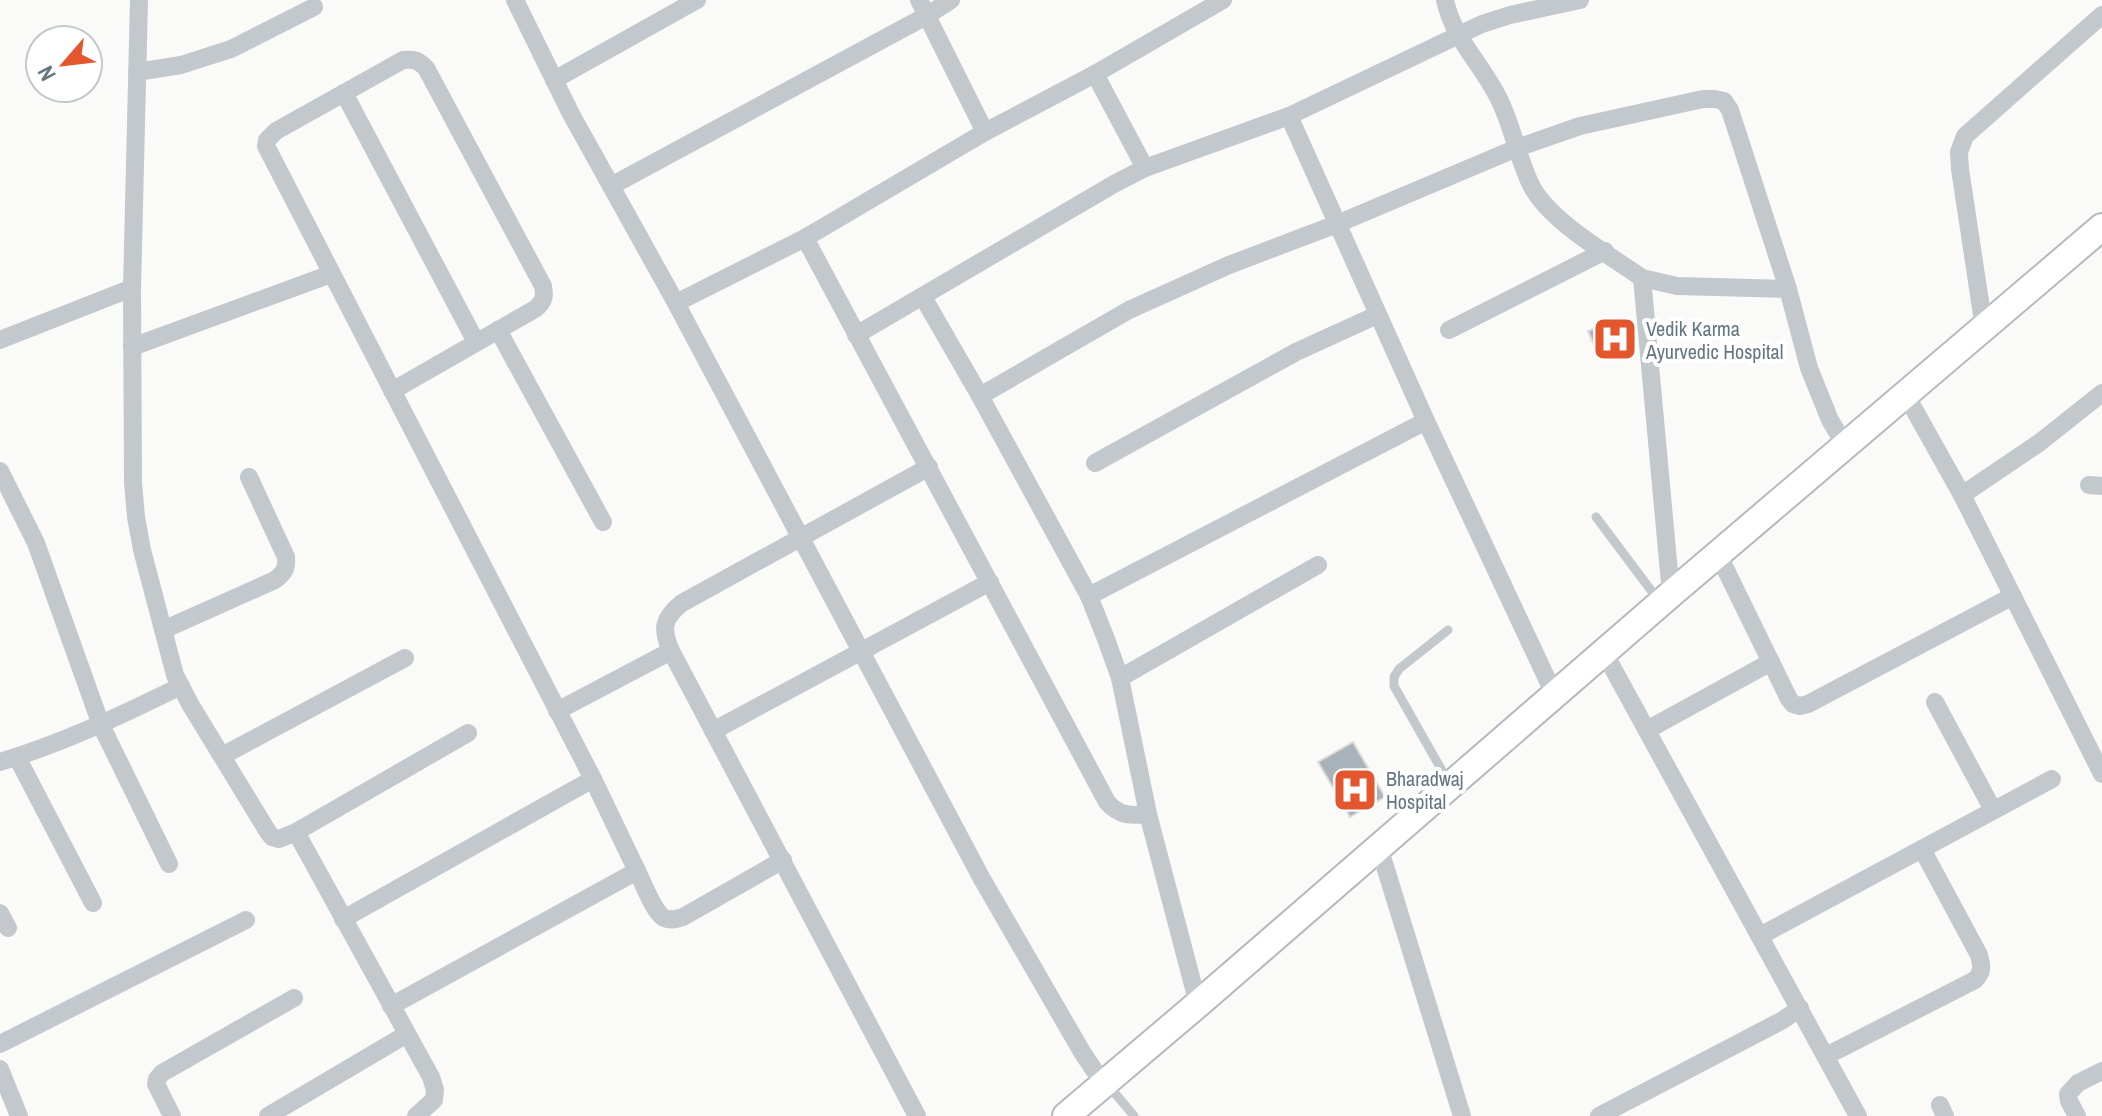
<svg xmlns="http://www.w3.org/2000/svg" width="2102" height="1116" font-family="'Archivo Narrow',sans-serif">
<rect width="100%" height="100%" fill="#fafaf8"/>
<g fill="#aab3b9" stroke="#dcdcda" stroke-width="2">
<path d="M1618,319L1628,343L1598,355L1588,331Z"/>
<path d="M1353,742L1385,797L1350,817L1318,762Z"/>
</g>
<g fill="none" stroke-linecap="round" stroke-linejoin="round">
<g stroke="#b3babf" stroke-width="30">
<path id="secondary" d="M1066,1116L1198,1004L1671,594L2102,227"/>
</g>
<g stroke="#c3c8cc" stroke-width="9">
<path d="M1596,517L1659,601"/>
<path d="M1448,630L1399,669L1394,677V686L1449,783"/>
<path d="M1108,1085L1134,1116"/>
</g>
<g stroke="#c3c8cc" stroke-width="18">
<path d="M139,0L132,288L133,483L136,517L142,550L175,675L190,704L268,832L272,837L279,839L296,832L431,1077L435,1090L434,1100L416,1116"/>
<path d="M515,0L571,114L676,303L982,879L1082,1052L1094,1070L1106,1082"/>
<path d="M919,0L985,132"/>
<path d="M1445,0C1453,38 1481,63 1498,97C1512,124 1517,155 1530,183C1547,220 1608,254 1642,278L1671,594"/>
<path d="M137,72L181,65L231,49L314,7"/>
<path d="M1095,74L1145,168"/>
<path d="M554,80L697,0"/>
<path d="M344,93L476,342"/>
<path d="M1289,116L1426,421L1555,696"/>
<path d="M611,186L928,15L951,0"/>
<path d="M805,238L1107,802C1119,816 1131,816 1148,814"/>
<path d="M1642,278L1677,286L1788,289"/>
<path d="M923,297L980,396L1089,596L1106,639L1120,678L1148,814L1198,1004"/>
<path d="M676,303L805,238L985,132L1095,74L1223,0"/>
<path d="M1984,328L1960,169L1959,152L1965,136L2102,15"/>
<path d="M498,330L603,522"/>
<path d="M1449,330L1605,251"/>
<path d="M856,335L1114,184L1145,168L1289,116L1482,24L1510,15L1580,0"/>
<path d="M0,340L132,288"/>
<path d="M132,347L331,274"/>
<path d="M1906,395L1962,495L2102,774"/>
<path d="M980,396L1129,310L1229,265L1337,224L1517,148L1580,126L1703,99H1715L1724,101L1730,110L1788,289L1809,368L1830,420L1846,447"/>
<path d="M1095,463L1296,352L1377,315"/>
<path d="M0,471L36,543L101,725L169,864"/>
<path d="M2089,485L2102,486"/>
<path d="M1962,495L2039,443L2102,393"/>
<path d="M1719,556L1789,699L1793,704L1800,706L1808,704L2013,596"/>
<path d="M1089,596L1426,421"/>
<path d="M163,630L275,580C284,573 287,569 286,557L249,477"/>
<path d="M1605,654L1858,1116"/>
<path d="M1120,678L1318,565"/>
<path d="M1935,702L1993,810"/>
<path d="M557,711L671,651"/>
<path d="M1647,730L1771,662"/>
<path d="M713,731L990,582"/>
<path d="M222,756L405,658"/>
<path d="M17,757L93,903"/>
<path d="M0,762C63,743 122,715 181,686"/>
<path d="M296,832L468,733"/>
<path d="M1379,847L1462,1116"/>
<path d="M637,871C643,882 653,911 664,918C670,921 676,919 683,917L783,860"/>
<path d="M0,913L8,928"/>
<path d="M343,919L593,779"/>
<path d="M1760,936L2052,779"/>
<path d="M391,1006L637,871L593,779L266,146L267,140L276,131L403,60C414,59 418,60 426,68L543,286C545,297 544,302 535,309L392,391"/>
<path d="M0,1044L246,920"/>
<path d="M1826,1056L1975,980C1983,972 1982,966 1979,955L1922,849"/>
<path d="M0,1069L19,1116"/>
<path d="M1940,1105L1945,1116"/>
<path d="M172,1116L156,1084L157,1079L162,1073L294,998"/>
<path d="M268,1116L407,1034"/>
<path d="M917,1116L671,651C661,629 663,618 682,603L929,467"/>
<path d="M1599,1116L1783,1020L1800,1008"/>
<path d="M2077,1116L2069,1101L2068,1094L2078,1083L2102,1071"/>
</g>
<use href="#secondary" stroke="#fff" stroke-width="26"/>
</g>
<defs>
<g id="hospital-square" transform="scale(2.3)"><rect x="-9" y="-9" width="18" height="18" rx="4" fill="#e4572e" stroke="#fff"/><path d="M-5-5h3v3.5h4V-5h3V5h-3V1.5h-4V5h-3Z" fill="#fff"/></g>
</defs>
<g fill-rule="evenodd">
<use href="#hospital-square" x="1615" y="339"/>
<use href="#hospital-square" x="1355" y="790"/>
</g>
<g text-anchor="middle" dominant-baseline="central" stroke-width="8" stroke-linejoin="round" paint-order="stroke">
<g font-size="20" fill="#657683" stroke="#fff" text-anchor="start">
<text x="1646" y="328">Vedik Karma<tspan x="1646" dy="23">Ayurvedic Hospital</tspan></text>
<text x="1386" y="778">Bharadwaj<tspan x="1386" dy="23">Hospital</tspan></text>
</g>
</g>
<g transform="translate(64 64) rotate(242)"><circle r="38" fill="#ffffff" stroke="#c1c8cd" stroke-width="2"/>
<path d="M0-6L14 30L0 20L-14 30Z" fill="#e4572e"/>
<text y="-12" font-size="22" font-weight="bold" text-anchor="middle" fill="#657683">N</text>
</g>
</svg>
